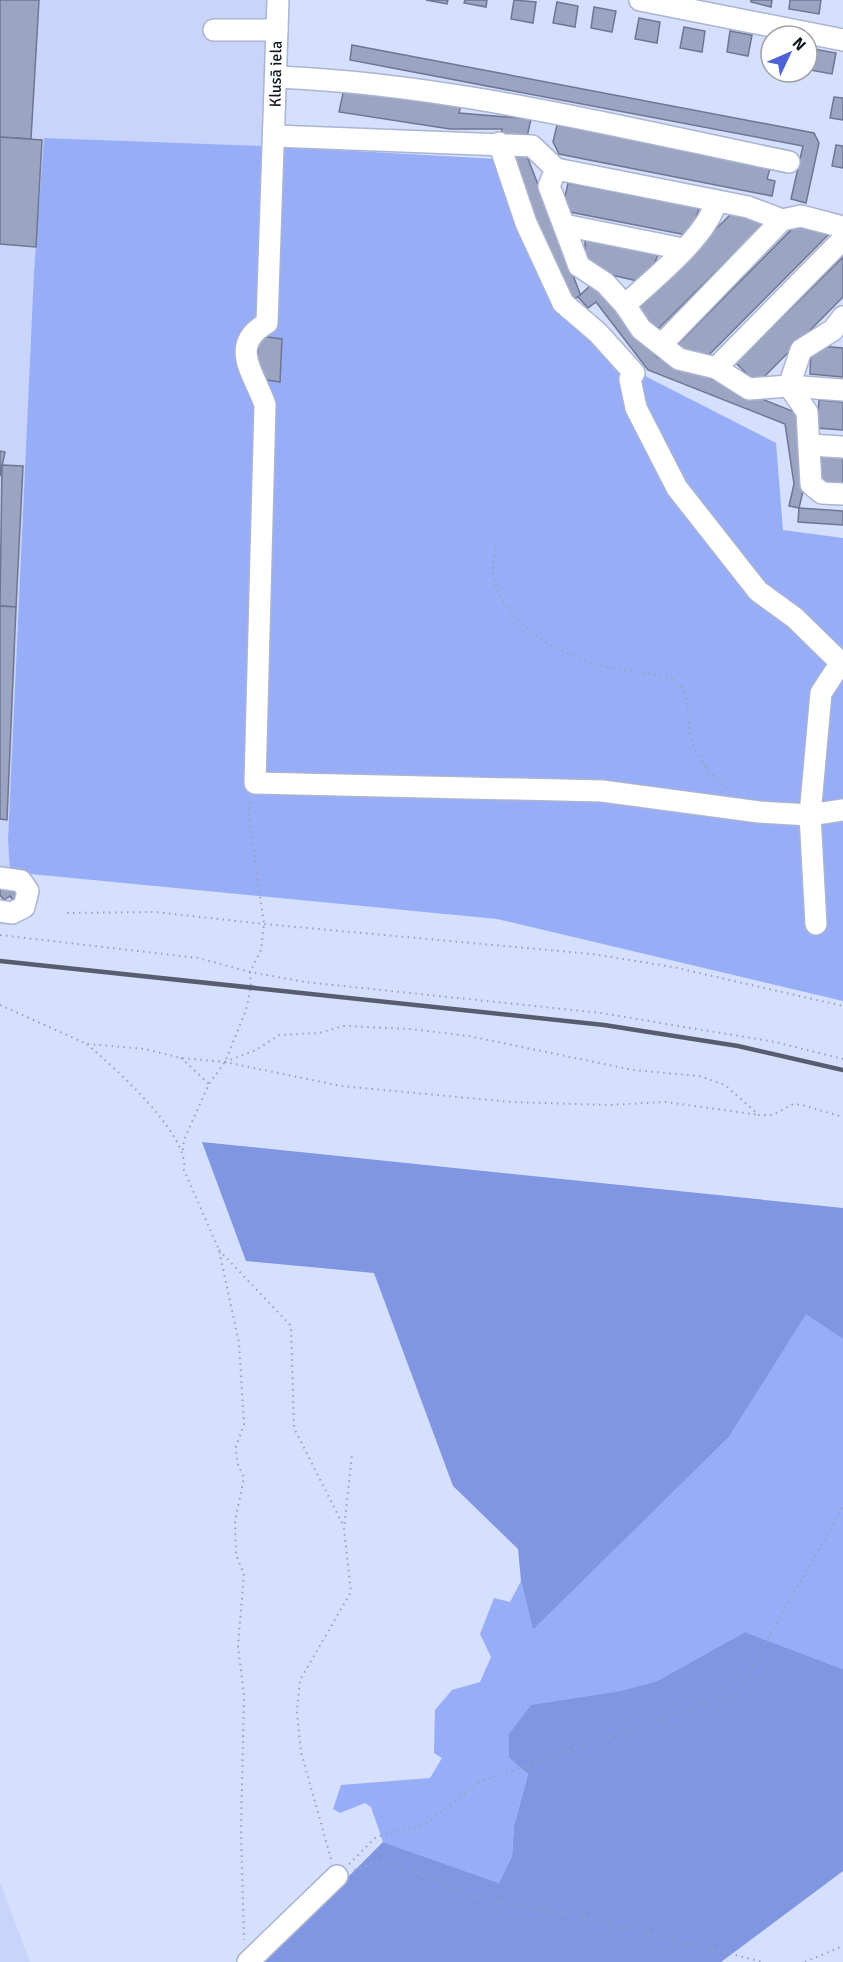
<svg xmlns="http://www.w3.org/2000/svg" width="843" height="1962" font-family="Signika,sans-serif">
<rect width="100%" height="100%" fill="#d5dffe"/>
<g fill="#c9d4fa">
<path d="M0,0H267L264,146L44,138L34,272L8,840L10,872L28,915L11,925H0Z"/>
<path d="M0,1882L30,1962H0Z"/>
</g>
<g fill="#98adf8">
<path d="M44,138L264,146L497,159L558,306L647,377L776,443L783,530L843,538V1001L497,919L10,872L8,840L34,272Z"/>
<path d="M806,1313L843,1339V1669L745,1632L657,1681L616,1692L509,1758L528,1774L514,1826L512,1856L499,1883L383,1842L371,1807L365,1803L340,1813L333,1809L341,1785L430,1778L442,1758L434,1753L435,1710L452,1690L480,1682L491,1657L480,1634L494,1598L510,1602L521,1581L533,1630L729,1437Z"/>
</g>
<g fill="#8196e2">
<path d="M202,1142L843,1208V1339L806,1314L729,1437L533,1630L521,1581L518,1549L453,1486L374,1273L246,1261Z"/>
<path d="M745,1632L843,1669V1871L721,1962H263L383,1842L499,1883L512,1856L514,1826L528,1774L509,1758V1734L531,1705L616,1692L657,1681Z"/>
</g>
<g fill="#9ba4c1" stroke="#6d7692" stroke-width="1.5">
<path d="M0,0H39L31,139L0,137Z"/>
<path d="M426,0H448L447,4Z"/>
<path d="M465,0H487L486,7L464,3Z"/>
<path d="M514,0L536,2L533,23L511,19Z"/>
<path d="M751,0H772L771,7L751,2Z"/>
<path d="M790,0H821L819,14L789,9Z"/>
<path d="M557,2L578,6L575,27L553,23Z"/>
<path d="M594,7L616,11L612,32L591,28Z"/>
<path d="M639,18L660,22L657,43L635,39Z"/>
<path d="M684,27L705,31L702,52L680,48Z"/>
<path d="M730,31L752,35L748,56L727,52Z"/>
<path d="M352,45L814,133L819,143L806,203L791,199L803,146L350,60Z"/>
<path d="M814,49L836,53L832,74L810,70Z"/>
<path d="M345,84L461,105L459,113L531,119L527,137L501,136L502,129H450L339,112Z"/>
<path d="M834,97L843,98V120L830,118Z"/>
<path d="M557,125L771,165L767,179L775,181L772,196L559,154L553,142Z"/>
<path d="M0,137L42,140L36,247L0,244Z"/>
<path d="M836,145L843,146V168L832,166Z"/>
<path d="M508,149L525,151L581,296L568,301Z"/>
<path d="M568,183L699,208L694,225L686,235L570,212L565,197Z"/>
<path d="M732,213L766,222L656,331L635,309Z"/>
<path d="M801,220L830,233L703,361L693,351L688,356L677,345Z"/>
<path d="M585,240L658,255L649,276L637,281L595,271L585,261Z"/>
<path d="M843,257V297L757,384L736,363Z"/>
<path d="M594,282L657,357L797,413L805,483L799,508L789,506L794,484L785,424L648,370L596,302L588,308L578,297Z"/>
<path d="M259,336L282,339L280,382L256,378Z"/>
<path d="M821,346L843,348V377L810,374L811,348Z"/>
<path d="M819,400L843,402V430L817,428Z"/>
<path d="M0,451L5,452L0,476Z"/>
<path d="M819,453L843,455V484L819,482Z"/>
<path d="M2,465L23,466L16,607L0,606Z"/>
<path d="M799,508L843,511V525L798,522Z"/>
<path d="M0,606L16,607L7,820L0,819Z"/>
<path d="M0,885H12L21,897L14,901L10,896L4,900L0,895Z"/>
</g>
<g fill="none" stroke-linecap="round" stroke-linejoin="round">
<g stroke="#abb4d2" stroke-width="24">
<g id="minor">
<path d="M278,0L267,323C227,346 255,374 265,405L255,783L602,791L759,812L810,815L843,810"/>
<path d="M640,0L843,40"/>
<path d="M214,30H277"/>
<path d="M277,77C450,84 619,127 789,162"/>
<path d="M275,136L532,146L556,169"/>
<path d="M499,143L526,223L563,303L598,333L634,373L630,379L636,408L677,488L758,591L795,618L843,665"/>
<path d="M782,220L748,207L556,169L549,186L579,266L605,283L625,305L641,329L679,359L716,368L749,389L789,386L843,390"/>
<path d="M564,225L683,249"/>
<path d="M625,305C652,280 708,236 716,201"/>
<path d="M843,317L833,330L801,350L789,386L807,412L811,484L822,493L843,494"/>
<path d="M662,344L782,220L801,216L843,227"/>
<path d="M716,368L843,239"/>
<path d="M810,445L843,447"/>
<path d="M0,878L21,881L28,891L24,907L12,913L0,911"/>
<path d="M816,924L810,815L821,693L840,664"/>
<path d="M248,1962L337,1876"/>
</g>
</g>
<g stroke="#98a1b9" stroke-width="2" stroke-dasharray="1.5 4.5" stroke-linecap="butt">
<path d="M496,543C495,554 491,569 494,579C503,622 554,650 592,663C614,670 641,672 664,676C697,685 683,720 693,744C700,762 713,778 728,789"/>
<path d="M67,913L156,912L264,924L592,954L673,967L843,1006"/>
<path d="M0,935L198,958L250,972L305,982L601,1013L775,1042L843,1059"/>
<path d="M0,1005L87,1044L145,1049L181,1058L225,1062L341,1086L511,1102L609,1105L666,1102L759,1115"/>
<path d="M87,1044C113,1067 190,1134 184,1170L219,1250L239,1343L244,1424L236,1447L237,1462L244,1478L235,1521L236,1555L244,1574L238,1646L244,1695L241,1831L244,1940"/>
<path d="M181,1058L209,1084"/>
<path d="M225,1062L256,1050L279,1035L319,1033L344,1026L411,1029L469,1036L633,1070L699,1076L725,1085L759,1115H773L793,1104L802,1105L843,1117"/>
<path d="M183,1150L184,1140L195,1115L209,1084L225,1062L246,1010L251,987L250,972L261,950L264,924L248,809L250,801"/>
<path d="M219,1250L291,1326L294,1428L344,1527"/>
<path d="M331,1859L301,1752L297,1712L300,1680L351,1592L344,1529L352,1454"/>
<path d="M349,1864L376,1837L425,1824L481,1781L737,1693L843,1507"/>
<path d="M354,1870L377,1862L419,1873L464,1893L502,1903L570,1914L763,1962"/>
<path d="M805,1962L843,1946"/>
</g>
<use href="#minor" stroke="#fff" stroke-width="21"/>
<path stroke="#575d6e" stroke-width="4.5" d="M0,961L604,1025L738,1046L843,1070"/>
</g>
<g text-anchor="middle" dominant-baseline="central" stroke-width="5" stroke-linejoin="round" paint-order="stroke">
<g font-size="16" fill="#11151f" stroke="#fff">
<text transform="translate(276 74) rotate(-89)">Klusā iela</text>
</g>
</g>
<g transform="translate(789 54) rotate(46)"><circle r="28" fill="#ffffff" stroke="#a0a1a5" stroke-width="1.5"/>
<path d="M0-4.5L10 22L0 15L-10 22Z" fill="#4d62d7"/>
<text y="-9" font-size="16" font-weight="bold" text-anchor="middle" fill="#11151f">N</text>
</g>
</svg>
